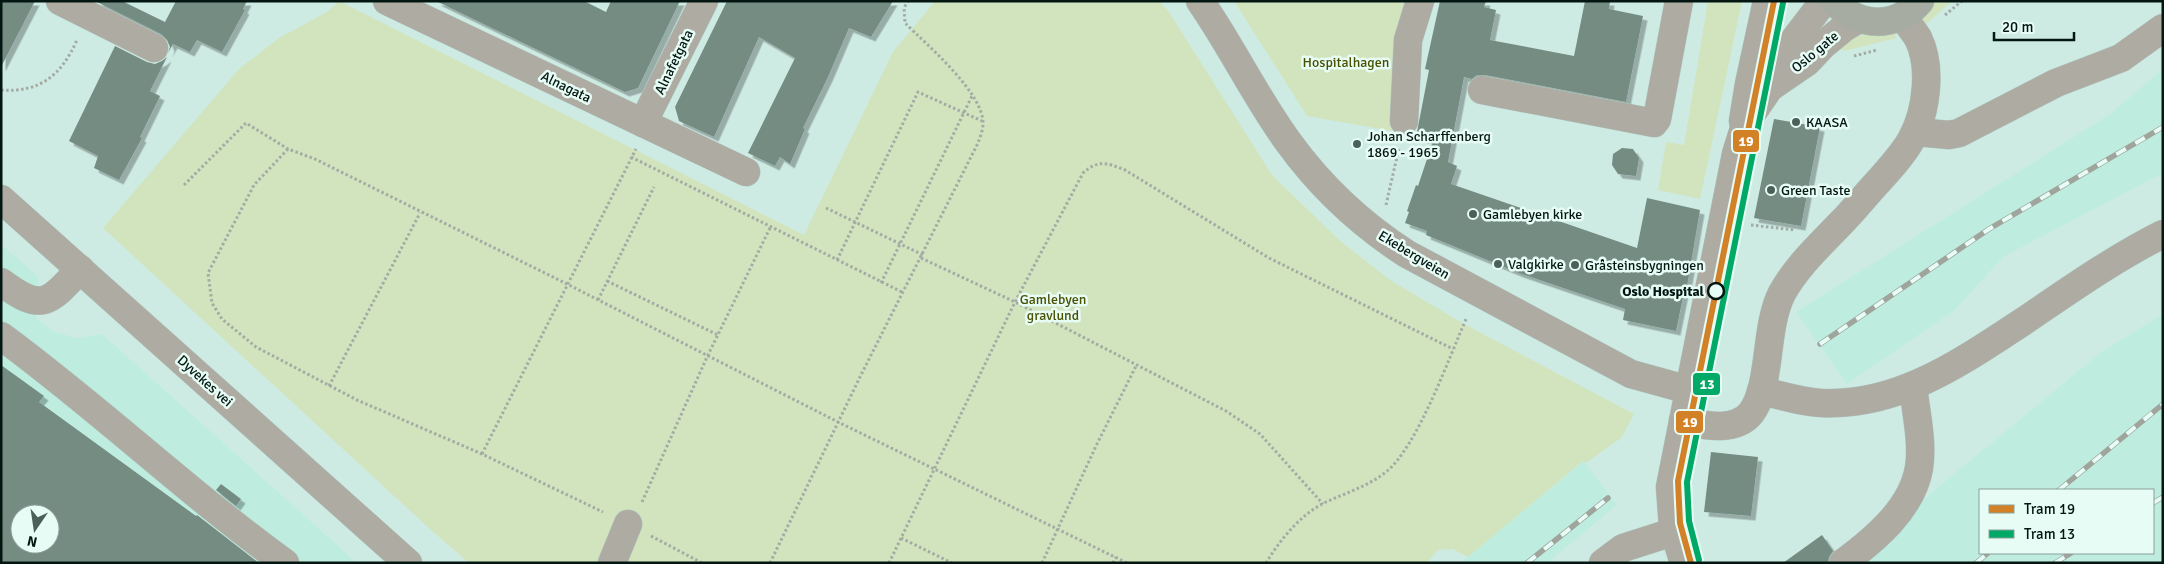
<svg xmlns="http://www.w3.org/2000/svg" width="2164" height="564" font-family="Signika,sans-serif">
<defs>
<filter id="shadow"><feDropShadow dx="4.5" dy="4.5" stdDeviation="0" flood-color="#0004"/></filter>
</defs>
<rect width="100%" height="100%" fill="#ceebe3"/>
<g fill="#beede0" fill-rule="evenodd">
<path d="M2163,69V173L2003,257L1955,310L1847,384L1796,312L2110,114Z"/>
<path d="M1,244L39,277L36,318L54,332L78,338L102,334L357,563H1ZM20,514H50V544H20Z"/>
<path d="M2163,314V563H1862L1878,537L2100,353ZM1980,490H2153V553H1980Z"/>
<path d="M1584,461L1617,505L1552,559L1553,563H1460Z"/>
</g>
<g fill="#d1e4be">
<path d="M339,1L804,235L893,52L935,1H1159L1169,12L1272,175L1339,240L1390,280L1464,324L1634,414L1621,438L1586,463L1583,461L1468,557L1453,549L1438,550L1427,563H469L432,531L103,228L239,69L279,38L327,12Z"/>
<path d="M1234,1H1430L1392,131L1307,116Z"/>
<path d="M1708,1H1742L1700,199L1658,190L1666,142L1684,145Z"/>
<path d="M1936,1H1952L1925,25L1922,18Z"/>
<path d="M1894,32L1897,38L1844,51L1837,45L1862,35Z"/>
</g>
<g fill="#758c83" fill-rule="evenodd" filter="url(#shadow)">
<path d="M1,1H35L1,67Z"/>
<path d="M95,1H122L165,22L176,1H247L243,9L245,10L222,52L197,40L190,52L173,44L168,53L170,47L167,40L161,34Z"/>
<path d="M436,1H584L606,12L611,1H680L638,88L625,92Z"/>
<path d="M727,1H893L871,37L849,28L828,77L803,128L805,129L790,164L780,157L775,166L748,153L795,58L759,37L714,137L679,121L675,107Z"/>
<path d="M1440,1H1486L1484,7L1496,10L1490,40L1574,56L1585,1H1610L1609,9L1643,16L1626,102L1485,75H1477L1472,79L1464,77L1448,162L1457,166L1451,184L1637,248L1647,198L1700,210L1686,292H1684L1676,331L1623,320L1625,309L1519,273L1426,235L1427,231L1405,223L1409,212L1407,211L1416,185L1418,186L1433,141L1416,137L1429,70L1425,69Z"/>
<path d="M115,46L147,62L155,64L162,61L167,57L150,91L160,96L140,137L142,138L119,180L94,168L98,156L69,141Z"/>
<path d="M1774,119L1820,127L1801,226L1754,218Z"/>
<path d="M1622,148L1633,149L1639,158L1636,176L1618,174L1612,165L1613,154Z"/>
<path d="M1,365L44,396L39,402L196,516L197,515L259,563H1ZM20,514H50V544H20Z"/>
<path d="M1711,452L1758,457L1751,516L1704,512Z"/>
<path d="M221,484L241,499L236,506L216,490Z"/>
<path d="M1822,535L1833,551L1829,557L1828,563H1783Z"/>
</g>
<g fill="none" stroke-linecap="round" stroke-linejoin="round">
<g stroke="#b0c6c1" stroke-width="29">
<g id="minor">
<path d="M60,1L154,48"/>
<path d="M387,1L746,172"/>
<path d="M1200,1C1232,47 1256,98 1289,143C1321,187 1362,225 1407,254L1631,374L1689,390"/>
<path d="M1772,86L1807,62L1823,45L1845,27L1859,19"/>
<path d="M1482,90L1654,123L1657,119L1679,1"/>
<path d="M1404,121L1408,40L1420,1"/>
<path d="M1743,121L1749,84L1767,1"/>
<path d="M643,123L704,1"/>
<path d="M1916,132L1949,135L1959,133L2056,83L2121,58L2163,28"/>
<path d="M1,199L408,563"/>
<path d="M1,282C42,313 49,303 80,269"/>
<path d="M1,336C99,408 187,492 285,563"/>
<path d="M1761,391C1781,395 1800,402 1821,403C1897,407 1960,363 2021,323C2067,292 2113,259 2163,234"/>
<path d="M1683,421C1703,425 1735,433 1751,413C1772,386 1764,328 1782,293C1797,266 1820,245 1841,223C1853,211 1864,197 1876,184C1906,151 1923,132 1926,86C1927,70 1925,52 1918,38C1913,30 1907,23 1902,16"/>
<path d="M612,563L628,524"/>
<path d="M1603,563L1623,548L1673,532"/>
<path d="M1684,563L1673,528L1670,487L1736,154L1746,122L1770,87L1788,48L1824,1"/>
<path d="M1843,563C1874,540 1912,509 1919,468C1923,443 1916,412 1913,387"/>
</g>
</g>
<g stroke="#b0c6c1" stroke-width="29">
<path id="major" d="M1834,1C1858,28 1897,29 1920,1"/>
</g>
<g stroke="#a3aba4" stroke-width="3" stroke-dasharray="2.5 2.5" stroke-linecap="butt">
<path d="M1945,15L1962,1"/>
<path d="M1854,56L1877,50"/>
<path d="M1,90C41,93 62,74 77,40"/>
<path d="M288,149L254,185L208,273L212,303L222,319L256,347L357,400L482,454L603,512"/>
<path d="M631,157L902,292"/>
<path d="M184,185L246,123L288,149L315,159L567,284L838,422L1127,563"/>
<path d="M1386,205L1399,148"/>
<path d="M826,208L923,255"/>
<path d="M1751,225L1795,230"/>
<path d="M921,258L1015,302L1226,411L1260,434L1323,504"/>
<path d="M837,260L918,92L982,121"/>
<path d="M607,281L718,335"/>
<path d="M881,283L973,94"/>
<path d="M598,300L654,187"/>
<path d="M329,386L420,213"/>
<path d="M482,454L636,149"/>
<path d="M642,502L707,357L771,226"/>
<path d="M651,536L702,563"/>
<path d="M901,538L952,563"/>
<path d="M770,563L860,377L978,143C980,137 983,130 983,124C984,93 927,45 905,23L904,8L908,1"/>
<path d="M889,563L1015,302L1083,173C1099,159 1107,163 1125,170L1269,258L1453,349"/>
<path d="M1042,563L1096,446L1136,366"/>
<path d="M1113,563L1116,557"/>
<path d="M1266,563C1280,540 1300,515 1324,503C1345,493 1367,487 1386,472C1418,446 1449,357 1467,317"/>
</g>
<use href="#minor" stroke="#adaba2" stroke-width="28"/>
<use href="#major" stroke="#a7aca2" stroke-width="28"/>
<g stroke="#9fa59d" stroke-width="5.5">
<g id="rail">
<path d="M1820,344L1989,229L2163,127"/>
<path d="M2059,490L2163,404"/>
<path d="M2153,503L2163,497"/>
<path d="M1527,563L1608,498"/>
<path d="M1976,563L1988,553"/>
<path d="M2055,563L2071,553"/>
</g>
</g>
<use href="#rail" stroke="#e8fcf6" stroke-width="4" stroke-dasharray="11" stroke-linecap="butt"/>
<g stroke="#e8fcf6" stroke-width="10">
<path id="tram-1" d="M1691,563L1680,523L1678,481L1774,1"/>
</g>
<g stroke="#e8fcf6" stroke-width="10">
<path id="tram-2" d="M1699,560L1689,521L1687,482L1783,3"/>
</g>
<use href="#tram-1" stroke="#d28126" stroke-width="6"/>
<use href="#tram-2" stroke="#0a6" stroke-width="6"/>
</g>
<g fill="#4a615a" stroke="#e8fcf6" stroke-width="2">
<circle cx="1796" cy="122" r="5"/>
<circle cx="1357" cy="144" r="5"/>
<circle cx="1771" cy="190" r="5"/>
<circle cx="1473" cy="214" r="5"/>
<circle cx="1498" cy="264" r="5"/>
<circle cx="1575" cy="265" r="5"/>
</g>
<circle fill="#e8fcf6" stroke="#031611" stroke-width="2.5" cx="1716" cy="291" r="8"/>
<g text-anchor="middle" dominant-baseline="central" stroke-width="5" stroke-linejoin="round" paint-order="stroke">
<g font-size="14" fill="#031611" stroke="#e8fcf6">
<text transform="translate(1815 52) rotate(-40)">Oslo gate</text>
<text transform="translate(674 62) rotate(-64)">Alnafetgata</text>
<text transform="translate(566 87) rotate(26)">Alnagata</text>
<text transform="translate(1414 255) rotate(31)">Ekebergveien</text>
<text transform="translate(205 381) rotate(42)">Dyvekes vei</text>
</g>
<g font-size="14" fill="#495000" stroke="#e8fcf6">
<text x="1346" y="62">Hospitalhagen</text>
<text x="1053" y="299">Gamlebyen<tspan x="1053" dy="16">gravlund</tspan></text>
</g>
<g font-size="14" fill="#031611" stroke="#e8fcf6" text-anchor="start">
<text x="1806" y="122">KAASA</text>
<text x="1367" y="136">Johan Scharffenberg<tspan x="1367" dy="16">1869 - 1965</tspan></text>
<text x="1781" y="190">Green Taste</text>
<text x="1483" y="214">Gamlebyen kirke</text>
<text x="1508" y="264">Valgkirke</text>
<text x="1585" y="265">Gråsteinsbygningen</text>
</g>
<g font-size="14" font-weight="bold" fill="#031611" stroke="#e8fcf6" text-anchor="end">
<text x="1704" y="291">Oslo Hospital</text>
</g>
</g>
<g stroke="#e8fcf6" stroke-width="2">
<rect x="1732" y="129" width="28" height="24" rx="5" fill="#d28126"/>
<rect x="1692" y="372" width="29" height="24" rx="5" fill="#0a6"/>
<rect x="1675" y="410" width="29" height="24" rx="5" fill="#d28126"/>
</g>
<g font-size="14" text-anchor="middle" font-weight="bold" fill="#fff">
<text x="1746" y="146">19</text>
<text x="1707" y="389">13</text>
<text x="1690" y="427">19</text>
</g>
<rect width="2164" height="564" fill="none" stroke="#031611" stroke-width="5"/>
<rect x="1979" y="489" width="175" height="65" fill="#e8fcf6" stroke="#8ca09a"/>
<rect x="1989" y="505" width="25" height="8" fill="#d28126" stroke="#8ca09a"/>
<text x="2024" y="514" font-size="15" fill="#031611">Tram 19</text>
<rect x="1989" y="530" width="25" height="8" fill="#00aa66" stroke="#8ca09a"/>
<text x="2024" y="539" font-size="15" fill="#031611">Tram 13</text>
<g transform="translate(35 529) rotate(193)"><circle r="24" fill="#e8fcf6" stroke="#8ca09a"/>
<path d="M0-4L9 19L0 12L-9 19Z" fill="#4a615a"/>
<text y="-8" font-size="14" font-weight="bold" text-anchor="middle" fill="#031611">N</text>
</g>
<path d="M1994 32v8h80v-8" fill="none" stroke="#031611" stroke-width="2.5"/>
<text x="2002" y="32" font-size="15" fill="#031611" stroke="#e8fcf6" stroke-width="4" paint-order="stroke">20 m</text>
</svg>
